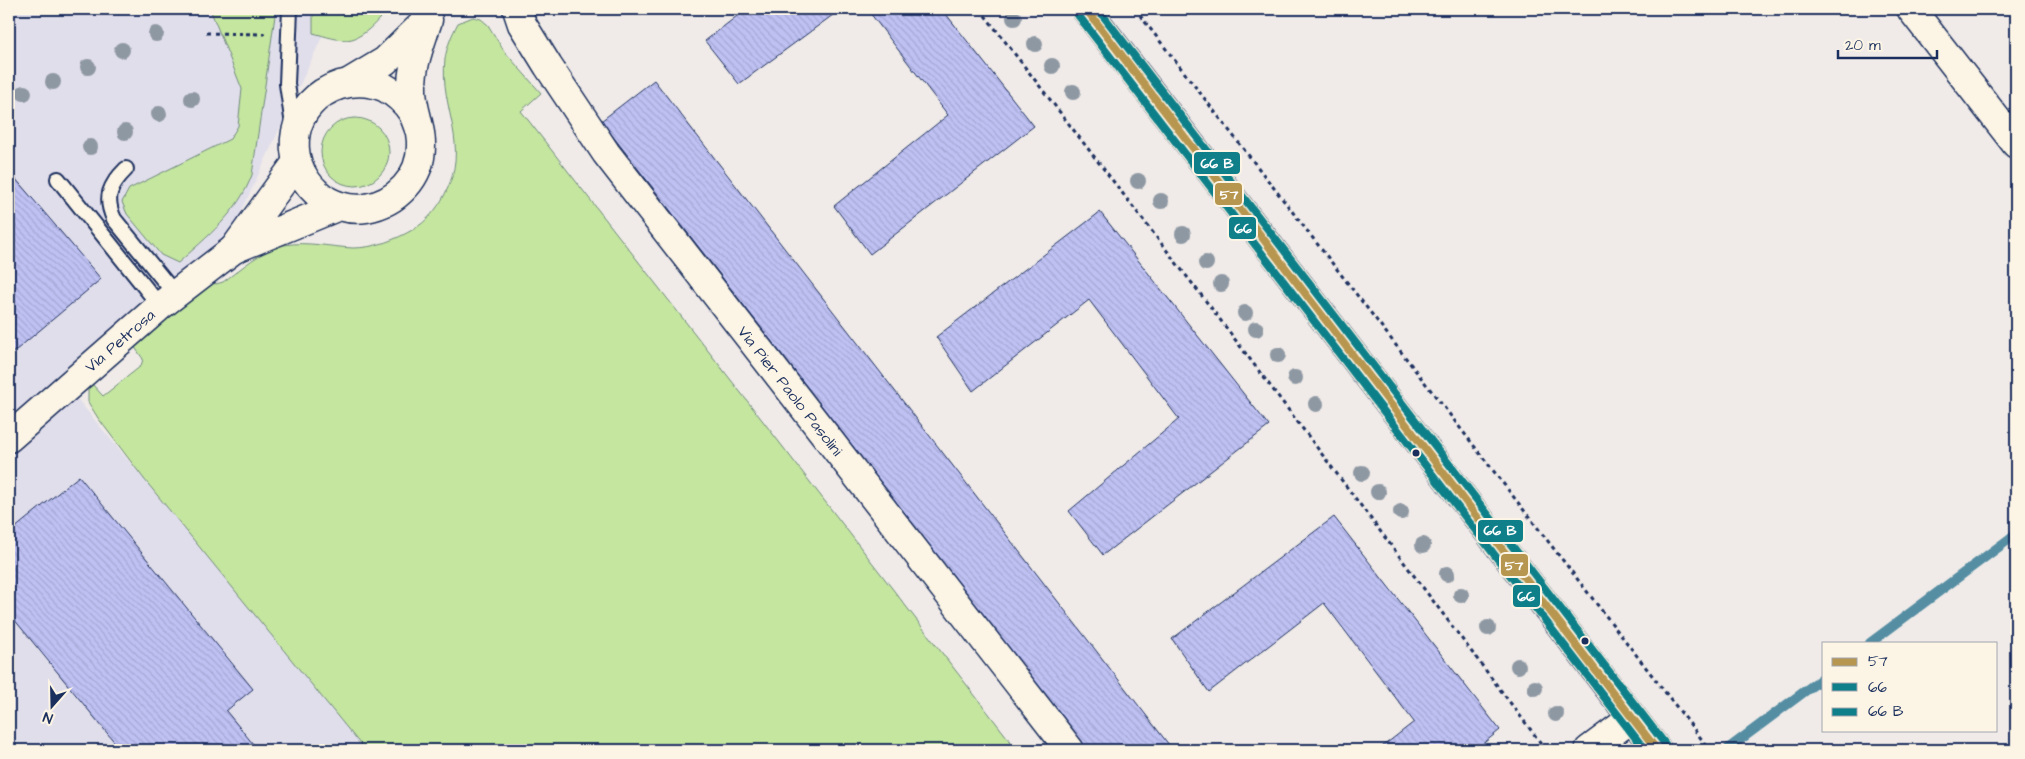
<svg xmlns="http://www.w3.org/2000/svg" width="2025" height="759" font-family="'Architects Daughter',sans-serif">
<defs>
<pattern id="building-back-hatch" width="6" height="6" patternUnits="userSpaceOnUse" patternTransform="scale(1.25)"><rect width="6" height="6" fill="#bfc1f3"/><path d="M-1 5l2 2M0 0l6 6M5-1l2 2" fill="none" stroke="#a4a6d3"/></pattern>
</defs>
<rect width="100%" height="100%" fill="#f0ebe8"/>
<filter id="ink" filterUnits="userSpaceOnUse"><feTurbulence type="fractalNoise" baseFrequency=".02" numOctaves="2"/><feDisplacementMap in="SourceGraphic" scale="10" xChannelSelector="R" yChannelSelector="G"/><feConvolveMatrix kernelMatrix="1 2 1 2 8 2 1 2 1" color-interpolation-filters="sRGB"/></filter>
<g filter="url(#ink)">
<path fill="#e1deeb" d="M9,9H335L231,234L60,378L369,750H9Z"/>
<g fill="#c4e69f" stroke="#708a7e">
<path d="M210,9H276L252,175C238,213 207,237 178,263L161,255L127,214L122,202L129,189L230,139L238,126L242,89Z"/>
<path d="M315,9H387C380,19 365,36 352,39C340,42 325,36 313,33V14Z"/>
<path d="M473,17L481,19L488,25L504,51L541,93L521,111L759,416L1017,750H365L144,479L98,418L88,402V383H91L103,396L141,366L143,359L134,346L212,282L216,284L223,282C241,269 261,250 284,245C307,241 330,247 353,248C374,248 395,240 414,229C426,222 437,209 444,196C472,144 439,110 445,59C447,46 452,34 458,23Z"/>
<circle cx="355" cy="152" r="34"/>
</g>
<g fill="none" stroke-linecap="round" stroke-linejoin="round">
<g stroke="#548da3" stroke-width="10">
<path d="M1870,643L2016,534"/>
<path d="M1729,748L1824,677"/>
</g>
</g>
<g fill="url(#building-back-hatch)" stroke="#1b2f5e">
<path d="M746,9H841L739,84L705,41Z"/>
<path d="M867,9H942L1034,126L870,254L834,206L948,115Z"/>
<path d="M654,80L1173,750H1088L601,121Z"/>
<path d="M9,171L101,279L9,356Z"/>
<path d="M1100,212L1269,426L1103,555L1069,511L1179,419L1089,300L973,391L936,337Z"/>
<path d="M79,476L253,689L226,711L258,750H121L9,613V533Z"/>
<path d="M1334,517L1500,730L1475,750H1378L1414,722L1324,603L1209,692L1172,639Z"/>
</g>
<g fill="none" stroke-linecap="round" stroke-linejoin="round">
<g stroke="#1b2f5e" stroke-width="18">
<g id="service">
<path d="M290,9L287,84L293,125"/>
<path d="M126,169C110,185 104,197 114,219L175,294"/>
<path d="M58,179L160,306"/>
</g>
</g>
<g stroke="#1b2f5e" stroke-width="31">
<g id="minor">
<path d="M517,9L522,24L548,66L606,153L1070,750"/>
<path d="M1911,9L2016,144"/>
<path d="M350,82L385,61L426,21"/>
<path d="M419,129C417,124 415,117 412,112C405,101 395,93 384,87C369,81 354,81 340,85C290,101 280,159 317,193C329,205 350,211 366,208C396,203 421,178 421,146C422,127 412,109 412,90C411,66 421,42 428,20"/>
<path d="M234,249L297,162"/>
<path d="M9,438L160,306L234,249L339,206"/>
<path d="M1589,750L1632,718"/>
</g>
</g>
<g stroke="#1b2f5e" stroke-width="31">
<path id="primary" d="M1086,9L1657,750"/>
</g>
<g stroke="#1b2f5e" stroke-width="3" stroke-dasharray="4 4" stroke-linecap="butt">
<path d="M980,9L1212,309L1546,750"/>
<path d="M1135,9L1710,750"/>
<path d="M206,33L265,34"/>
</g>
<use href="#service" stroke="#fcf5e5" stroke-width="14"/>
<use href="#minor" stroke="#fcf5e5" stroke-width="28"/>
<use href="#primary" stroke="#f9e181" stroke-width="28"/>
<g stroke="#fcf5e5" stroke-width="11">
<path id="bus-1" d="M1086,9L1657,750"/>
</g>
<g stroke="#fcf5e5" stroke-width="11">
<path id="bus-2" d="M1078,15L1645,750"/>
</g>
<g stroke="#fcf5e5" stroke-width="11">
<path id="bus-3" d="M1098,9L1665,744"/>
</g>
<use href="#bus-1" stroke="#b7964f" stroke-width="8"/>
<use href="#bus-2" stroke="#0f7f89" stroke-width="8"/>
<use href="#bus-3" stroke="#0f7f89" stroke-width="8"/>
</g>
<g fill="#8e98a3">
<circle cx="1014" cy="18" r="8"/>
<circle cx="156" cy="34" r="8"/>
<circle cx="1035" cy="44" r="8"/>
<circle cx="122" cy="50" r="8"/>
<circle cx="1052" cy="66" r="8"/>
<circle cx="88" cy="67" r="8"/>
<circle cx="53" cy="82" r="8"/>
<circle cx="1073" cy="92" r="8"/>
<circle cx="24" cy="93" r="8"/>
<circle cx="192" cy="99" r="8"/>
<circle cx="159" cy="114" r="8"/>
<circle cx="125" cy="132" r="8"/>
<circle cx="90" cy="147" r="8"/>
<circle cx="1138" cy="181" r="8"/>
<circle cx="1161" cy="201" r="8"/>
<circle cx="1183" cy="234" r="8"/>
<circle cx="1206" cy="263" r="8"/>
<circle cx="1221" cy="284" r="8"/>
<circle cx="1245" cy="313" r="8"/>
<circle cx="1256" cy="329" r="8"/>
<circle cx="1278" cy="355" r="8"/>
<circle cx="1295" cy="378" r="8"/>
<circle cx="1316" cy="404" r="8"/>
<circle cx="1362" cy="473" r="8"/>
<circle cx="1378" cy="492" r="8"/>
<circle cx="1401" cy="512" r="8"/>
<circle cx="1423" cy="545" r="8"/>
<circle cx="1447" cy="574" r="8"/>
<circle cx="1461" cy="595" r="8"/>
<circle cx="1488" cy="628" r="8"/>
<circle cx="1518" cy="666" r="8"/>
<circle cx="1535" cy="688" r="8"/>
<circle cx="1556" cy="714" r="8"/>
</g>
</g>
<g fill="#1b2f5e" stroke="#fcf5e5" stroke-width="2">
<circle cx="1416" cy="453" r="4.5"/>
<circle cx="1585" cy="641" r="4.5"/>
</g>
<g text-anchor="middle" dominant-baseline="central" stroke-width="4" stroke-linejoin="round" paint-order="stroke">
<g font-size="16" fill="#1b2f5e" stroke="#fcf5e5">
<text transform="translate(120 341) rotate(-41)">Via Petrosa</text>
<text transform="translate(790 391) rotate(52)">Via Pier Paolo Pasolini</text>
</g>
</g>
<g stroke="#fcf5e5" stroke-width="2">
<rect x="1193" y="151" width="48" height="24" rx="5" fill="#0f7f89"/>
<rect x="1214" y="182" width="29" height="24" rx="5" fill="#b7964f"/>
<rect x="1228" y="216" width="29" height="24" rx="5" fill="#0f7f89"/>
<rect x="1477" y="519" width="47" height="24" rx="5" fill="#0f7f89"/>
<rect x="1500" y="553" width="29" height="24" rx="5" fill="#b7964f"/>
<rect x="1512" y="584" width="29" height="24" rx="5" fill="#0f7f89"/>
</g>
<g font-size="14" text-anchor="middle" font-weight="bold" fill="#fff">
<text x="1217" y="168">66 B</text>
<text x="1229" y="199">57</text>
<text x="1243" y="233">66</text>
<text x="1500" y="535">66 B</text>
<text x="1514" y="570">57</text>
<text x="1526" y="601">66</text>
</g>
<rect width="2025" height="759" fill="none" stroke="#fcf5e5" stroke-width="30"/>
<rect x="15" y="15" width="1995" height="729" fill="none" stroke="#1b2f5e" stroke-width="2" filter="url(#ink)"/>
<rect x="1822" y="642" width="175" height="90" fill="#fcf5e5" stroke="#a2a6af"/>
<rect x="1832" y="658" width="25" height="8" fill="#b7964f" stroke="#a2a6af"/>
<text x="1868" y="666" font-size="15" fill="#1b2f5e">57</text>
<rect x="1832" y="683" width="25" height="8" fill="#0f7f89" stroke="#a2a6af"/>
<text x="1868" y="692" font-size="15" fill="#1b2f5e">66</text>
<rect x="1832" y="708" width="25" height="8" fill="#0f7f89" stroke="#a2a6af"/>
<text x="1868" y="716" font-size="15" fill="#1b2f5e">66 B</text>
<g transform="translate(52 706) rotate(200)" stroke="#fcf5e5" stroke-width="4" paint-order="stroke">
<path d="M0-4L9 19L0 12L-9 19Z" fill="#1b2f5e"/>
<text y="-8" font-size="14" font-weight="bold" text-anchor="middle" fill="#1b2f5e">N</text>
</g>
<path d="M1838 50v8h99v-8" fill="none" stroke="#1b2f5e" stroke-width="2.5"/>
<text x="1845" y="50" font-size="15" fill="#1b2f5e" stroke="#fcf5e5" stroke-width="4" paint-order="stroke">20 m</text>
</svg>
